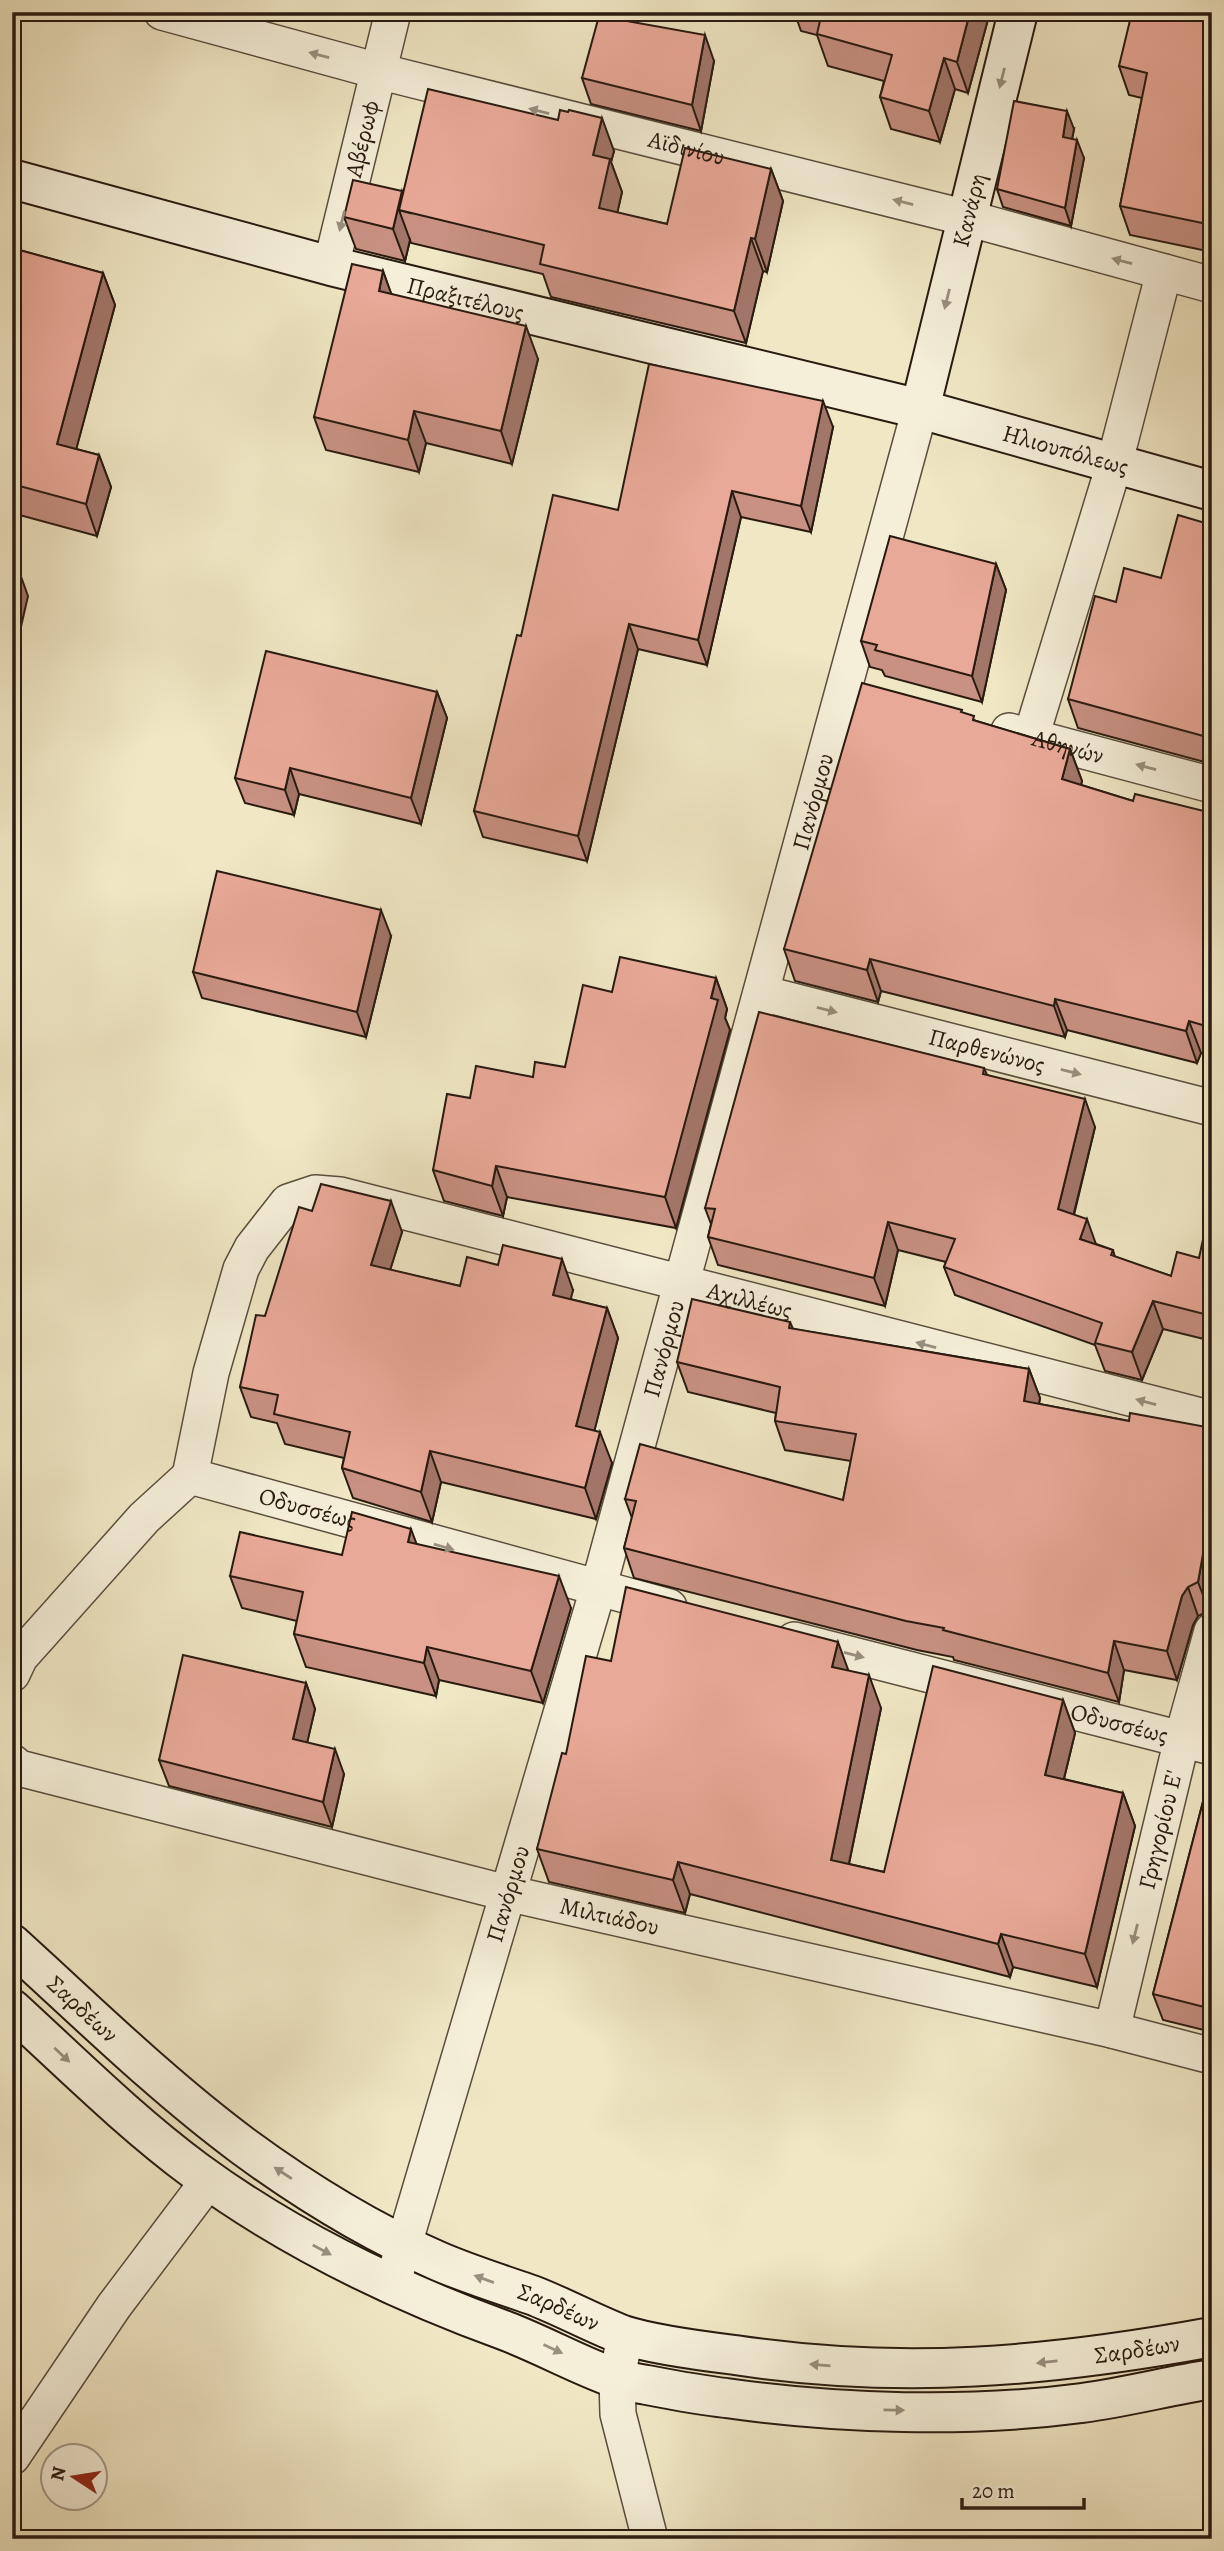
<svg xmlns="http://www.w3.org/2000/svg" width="1224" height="2551" font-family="Alegreya,serif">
<rect width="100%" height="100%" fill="#f0e7c4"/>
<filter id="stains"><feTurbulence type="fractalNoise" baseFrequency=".00286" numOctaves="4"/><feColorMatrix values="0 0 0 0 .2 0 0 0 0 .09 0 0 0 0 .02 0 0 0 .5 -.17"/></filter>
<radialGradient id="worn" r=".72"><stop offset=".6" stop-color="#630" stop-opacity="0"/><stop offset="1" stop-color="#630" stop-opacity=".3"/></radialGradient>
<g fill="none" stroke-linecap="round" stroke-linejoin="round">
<g stroke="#5b4d3d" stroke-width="38">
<g id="street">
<path id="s1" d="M162,12L378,71L967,218L1212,285"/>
<path id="s2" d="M331,266L393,12"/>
<path id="s3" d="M1009,731L1212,785"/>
<path d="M1031,737L1114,465L1164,272"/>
<path id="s4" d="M761,993L1212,1108"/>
<path id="s5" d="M190,1476L211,1373L241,1269L252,1248L288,1202L315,1193L340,1195L1212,1419"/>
<path id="s6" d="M190,1476L669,1607"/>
<path id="s7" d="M794,1640L1212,1747"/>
<path d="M12,1674L20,1657L144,1518L190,1476"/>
<path id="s8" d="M12,1762L19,1768L507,1893L1112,2030L1212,2056"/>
<path id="s9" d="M1112,2030L1182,1739L1212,1631"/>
<path id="s10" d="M392,2285L598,1589L920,409"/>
<path d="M625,2335L617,2379L618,2414L650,2539"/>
<path d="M12,2457L114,2306L209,2180"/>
</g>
</g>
<g stroke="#291a10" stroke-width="42">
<g id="secondary">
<path id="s11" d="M12,179L331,266L920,409L1212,491"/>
<path id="s12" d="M920,409L1018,12"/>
<path id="s13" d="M12,1944C87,2012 161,2085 243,2146C303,2190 369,2231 438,2261C468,2274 500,2284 532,2295C563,2307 592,2323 623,2335C654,2345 702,2351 735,2355C901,2380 1048,2367 1212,2337"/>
<path d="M12,2009C72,2064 130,2122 196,2171C290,2240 396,2291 506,2331C543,2345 578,2365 615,2378C625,2382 637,2383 647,2385C673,2390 699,2395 726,2398C839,2414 968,2418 1082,2403C1126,2397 1168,2386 1212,2379"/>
</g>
</g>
<use href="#street" stroke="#f5efd9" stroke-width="35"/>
<use href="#secondary" stroke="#f5efd9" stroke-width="38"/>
</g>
<g fill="#c89183" stroke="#291a10" stroke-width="2">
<path d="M239,12H253L252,16Z"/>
<path d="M789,12H990L968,93L955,89L940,142L891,129L880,97L884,81L828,66L817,35L801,31L795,14Z"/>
<path d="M1212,12V252L1130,235L1120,206L1142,98L1129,95L1119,66Z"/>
<path d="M714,61L701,131L591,104L582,78Z"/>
<path d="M1074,129L1072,139L1084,158L1071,226L1003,207L997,189Z"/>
<path d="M614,151L611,162L622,192L617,213L667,224L771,169L783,201L767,272L763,271L746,343L551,297L543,274L411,243L410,240L405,261L356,249L344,217L403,194Z"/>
<path d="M12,248L103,273L115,305L76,449L99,455L111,487L97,536L12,513Z"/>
<path d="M383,271L391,294L538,359L512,464L426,443L419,472L326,450L314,417Z"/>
<path d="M833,427L811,532L741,517L707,665L638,649L587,861L483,837L474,811L521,636L618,510Z"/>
<path d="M1212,525V764L1078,728L1068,699L1116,602L1161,578Z"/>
<path d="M996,564L1006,590L982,702L885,676L882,670L870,667L861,641Z"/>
<path d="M437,692L447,718L421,824L299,794L294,815L245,803L235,778Z"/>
<path d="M963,713L976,721L1070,749L1082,781L1081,785L1133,801L1212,813V1056L1201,1053L1197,1063L1067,1030L1065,1037L881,991L878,1002L795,981L784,949Z"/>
<path d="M391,936L366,1037L202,998L193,972Z"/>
<path d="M716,978L727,1009L725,1018L730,1030L676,1228L507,1197L503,1216L444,1201L433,1170L470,1098L533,1077L565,1067L612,992Z"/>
<path d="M984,1068L987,1075L1095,1127L1074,1215L1096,1244L1113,1250L1115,1257L1171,1276L1199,1258L1212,1231V1341L1163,1329L1142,1380L1105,1371L1095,1345L955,1295L944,1267L946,1262L898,1250L885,1306L718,1265L708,1237L711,1224L705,1208Z"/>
<path d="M312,1211L402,1232L390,1270L460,1286L573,1290L570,1299L607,1308L618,1338L594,1431L612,1463L596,1519L441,1482L432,1522L353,1498L342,1468L344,1458L285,1444L277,1423L251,1417L240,1387L265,1316Z"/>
<path d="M790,1322L793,1329L1029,1369L1040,1398L1039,1404L1129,1421L1212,1428V1594L1209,1611L1198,1616L1193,1625L1177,1680L1124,1670L1119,1702L954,1660L953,1657L917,1650L634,1578L624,1548L632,1518L625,1499L843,1500L851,1461L785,1450L775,1421L776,1413L688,1392L677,1362Z"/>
<path d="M416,1544L571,1608L543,1703L439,1680L436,1696L306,1667L294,1634L297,1621L242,1608L230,1576L342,1555Z"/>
<path d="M611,1661L848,1671L881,1708L849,1864L884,1872L1063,1700L1075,1733L1064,1779L1123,1793L1135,1826L1097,1987L1013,1967L1010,1977L690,1894L685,1913L549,1882L537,1849L566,1754Z"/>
<path d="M306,1683L315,1709L307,1742L344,1774L332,1827L169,1786L159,1760Z"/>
<path d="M1212,1767V2032L1163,2020L1153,1994Z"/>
</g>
<g fill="#a3766a" stroke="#291a10" stroke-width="2">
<path d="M970,12H990L968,93L957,62Z"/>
<path d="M705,35L714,61L701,131L692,105Z"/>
<path d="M944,58L955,89L940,142L929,111Z"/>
<path d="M1067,111L1074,129L1069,155L1063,137Z"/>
<path d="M602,118L614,151L611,162L622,192L611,241L599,208L593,155Z"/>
<path d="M1077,140L1084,158L1071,226L1065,208Z"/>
<path d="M771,169L783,201L767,272L755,239Z"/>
<path d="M402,191L410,213L399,210L410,240L405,261L393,229Z"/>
<path d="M751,238L763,271L746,343L734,311Z"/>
<path d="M383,271L395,304L379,291Z"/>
<path d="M103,273L115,305L69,476L57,444Z"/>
<path d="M526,326L538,359L512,464L501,431Z"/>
<path d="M823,401L833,427L811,532L801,506Z"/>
<path d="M414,411L426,443L419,472L408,440Z"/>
<path d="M99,455L111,487L97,536L86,504Z"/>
<path d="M732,491L741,517L707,665L698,640Z"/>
<path d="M996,564L1006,590L982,702L972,676Z"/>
<path d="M19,571L28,596L12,666V599Z"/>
<path d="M629,624L638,649L587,861L578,836Z"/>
<path d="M437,692L447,718L421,824L411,798Z"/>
<path d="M1070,749L1082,781L1073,811L1062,779Z"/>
<path d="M290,768L299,794L294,815L285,790Z"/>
<path d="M381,910L391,936L366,1037L357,1012Z"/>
<path d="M870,959L881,991L878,1002L867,970Z"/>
<path d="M716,978L727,1009L725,1018L730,1030L676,1228L665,1197Z"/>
<path d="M1055,999L1067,1030L1065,1037L1054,1006Z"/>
<path d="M1189,1021L1201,1053L1197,1063L1186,1031Z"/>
<path d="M1085,1099L1095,1127L1068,1237L1058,1209Z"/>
<path d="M496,1166L507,1197L503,1216L492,1186Z"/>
<path d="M391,1201L402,1232L382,1296L371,1265Z"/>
<path d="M1087,1219L1097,1247L1080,1239Z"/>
<path d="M888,1222L898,1250L885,1306L874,1278Z"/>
<path d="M562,1259L573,1290L564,1326L553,1295Z"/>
<path d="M1153,1301L1163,1329L1142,1380L1132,1352Z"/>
<path d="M607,1308L618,1338L588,1456L576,1426Z"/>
<path d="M1029,1369L1040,1398L1034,1430L1024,1401Z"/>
<path d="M600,1432L612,1463L596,1519L585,1488Z"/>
<path d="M430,1451L441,1482L432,1522L421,1492Z"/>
<path d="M1212,1504V1594L1209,1611L1198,1582Z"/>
<path d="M411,1529L423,1561L408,1542Z"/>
<path d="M559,1576L571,1608L543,1703L531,1671Z"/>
<path d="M1188,1587L1198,1616L1193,1625L1177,1680L1167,1651L1182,1596Z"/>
<path d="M1114,1641L1124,1670L1119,1702L1108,1673Z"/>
<path d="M838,1642L850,1675L832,1667Z"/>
<path d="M427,1647L439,1680L436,1696L424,1663Z"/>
<path d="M869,1675L881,1708L843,1892L831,1860Z"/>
<path d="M306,1683L315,1709L302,1765L293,1739Z"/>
<path d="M1063,1700L1075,1733L1057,1807L1045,1775Z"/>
<path d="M335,1749L344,1774L332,1827L323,1802Z"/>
<path d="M1123,1793L1135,1826L1097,1987L1085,1954Z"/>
<path d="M678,1862L690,1894L685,1913L673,1880Z"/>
<path d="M1001,1934L1013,1967L1010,1977L998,1944Z"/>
</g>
<g fill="#e9a998" stroke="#291a10" stroke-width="2">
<path d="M822,12H970L957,62L944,58L929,111L880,97L892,55L817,34Z"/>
<path d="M1132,12H1212V225L1120,206L1147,73L1119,66Z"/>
<path d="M599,16L705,35L692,105L582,78Z"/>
<path d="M428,89L558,120L560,110L568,112L569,110L602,118L593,155L610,159L599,208L667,224L685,148L771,169L755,239L751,238L734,311L540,264L544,245L399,210Z"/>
<path d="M1014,101L1067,111L1063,137L1077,140L1065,208L997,189Z"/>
<path d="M353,180L402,191L393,229L344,217Z"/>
<path d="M12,248L103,273L57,444L99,455L86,504L12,484Z"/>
<path d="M352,264L383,271L379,291L526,326L501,431L414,411L408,440L314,417Z"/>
<path d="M649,364L823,401L801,506L732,491L698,640L629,624L578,836L474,811L517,635L521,636L553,495L618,510Z"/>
<path d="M1178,515L1212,525V740L1207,737L1068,699L1095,596L1116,602L1124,568L1161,578Z"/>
<path d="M890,536L996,564L972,676L875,650L877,645L861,641Z"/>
<path d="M12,569L19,571L12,599Z"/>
<path d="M266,651L437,692L411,798L290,768L285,790L235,778Z"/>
<path d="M862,683L962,710L961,712L974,716L973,720L1070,749L1062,779L1133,801L1135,794L1212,813V1028L1189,1021L1186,1031L1055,999L1054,1006L870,959L867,970L784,949Z"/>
<path d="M217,871L381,910L357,1012L193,972Z"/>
<path d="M620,957L716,978L711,998L718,1000L665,1197L496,1166L492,1186L433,1170L447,1094L470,1098L476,1066L533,1077L535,1062L565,1067L583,985L612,992Z"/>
<path d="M759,1012L984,1068L983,1074L1085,1099L1058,1209L1087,1219L1080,1239L1113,1250L1111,1255L1171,1276L1177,1252L1199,1258L1205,1230L1212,1231V1316L1153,1301L1132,1352L1095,1343L1102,1323L944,1267L955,1239L888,1222L874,1278L708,1237L715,1209L705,1208Z"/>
<path d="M321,1184L391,1201L371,1265L460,1286L467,1257L498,1265L503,1245L562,1259L553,1295L607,1308L576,1426L600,1432L585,1488L430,1451L421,1492L342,1468L350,1432L274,1414L278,1395L240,1387L256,1315L265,1316L299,1207L312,1211Z"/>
<path d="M692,1299L790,1322L789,1328L1029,1369L1024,1401L1129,1421L1130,1413L1212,1428V1504L1198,1582L1188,1587L1182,1596L1167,1651L1114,1641L1108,1673L943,1630L944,1628L906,1621L624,1548L636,1501L625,1499L640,1444L843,1500L856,1434L775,1421L780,1387L677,1362Z"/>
<path d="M352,1512L411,1529L408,1542L559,1576L531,1671L427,1647L424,1663L294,1634L303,1592L230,1576L240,1532L342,1555Z"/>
<path d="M626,1587L838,1642L832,1667L869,1675L831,1860L884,1872L933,1666L1063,1700L1045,1775L1123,1793L1085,1954L1001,1934L998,1944L678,1862L673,1880L537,1849L562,1753L566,1754L586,1656L611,1661Z"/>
<path d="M183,1655L306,1683L293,1739L335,1749L323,1802L159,1760Z"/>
<path d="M1212,1767V2009L1153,1994Z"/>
</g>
<defs><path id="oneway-solid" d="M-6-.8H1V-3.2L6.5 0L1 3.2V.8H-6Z" transform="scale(1.75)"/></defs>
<g fill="#998f7f">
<use href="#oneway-solid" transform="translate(319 55) rotate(-165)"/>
<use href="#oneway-solid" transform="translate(1002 78) rotate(104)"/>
<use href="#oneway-solid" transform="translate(539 111) rotate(-166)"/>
<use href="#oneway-solid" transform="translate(903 202) rotate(-166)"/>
<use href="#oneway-solid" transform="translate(342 221) rotate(104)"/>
<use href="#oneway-solid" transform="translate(1122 261) rotate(-165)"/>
<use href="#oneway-solid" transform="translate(947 299) rotate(104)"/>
<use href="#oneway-solid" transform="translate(1146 767) rotate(-165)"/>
<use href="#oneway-solid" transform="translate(827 1010) rotate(14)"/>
<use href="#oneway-solid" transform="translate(1071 1072) rotate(14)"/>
<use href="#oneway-solid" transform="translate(926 1345) rotate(-165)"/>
<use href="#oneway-solid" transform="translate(1146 1402) rotate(-165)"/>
<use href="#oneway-solid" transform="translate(444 1547) rotate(16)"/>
<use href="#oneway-solid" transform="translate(854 1655) rotate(14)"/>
<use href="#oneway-solid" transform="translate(1135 1934) rotate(104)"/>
<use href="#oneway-solid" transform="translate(62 2055) rotate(43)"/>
<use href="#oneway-solid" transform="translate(283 2173) rotate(-147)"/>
<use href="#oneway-solid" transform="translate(322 2250) rotate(28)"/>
<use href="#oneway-solid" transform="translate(484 2279) rotate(-160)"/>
<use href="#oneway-solid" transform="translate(553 2349) rotate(25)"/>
<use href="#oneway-solid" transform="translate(1047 2362) rotate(174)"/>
<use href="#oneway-solid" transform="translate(820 2365) rotate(-175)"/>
<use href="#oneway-solid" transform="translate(894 2410) rotate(1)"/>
</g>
<g text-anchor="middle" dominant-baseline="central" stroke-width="5" stroke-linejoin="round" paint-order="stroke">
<g font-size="24" fill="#291a10" stroke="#f5efd9">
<text stroke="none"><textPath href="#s2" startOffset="131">Αβέρωφ</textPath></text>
<text stroke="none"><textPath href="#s1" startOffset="542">Αϊδινίου</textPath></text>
<text stroke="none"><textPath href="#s12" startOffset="205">Κανάρη</textPath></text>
<text stroke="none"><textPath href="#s11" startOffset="469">Πραξιτέλους</textPath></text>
<text stroke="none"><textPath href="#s11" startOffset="1088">Ηλιουπόλεως</textPath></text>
<text stroke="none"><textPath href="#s3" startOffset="61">Αθηνών</textPath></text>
<text stroke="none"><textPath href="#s10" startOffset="1542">Πανόρμου</textPath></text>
<text stroke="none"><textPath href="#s4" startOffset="233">Παρθενώνος</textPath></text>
<text stroke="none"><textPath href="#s5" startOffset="772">Αχιλλέως</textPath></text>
<text stroke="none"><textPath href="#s10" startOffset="975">Πανόρμου</textPath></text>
<text stroke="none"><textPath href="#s6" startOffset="122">Οδυσσέως</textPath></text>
<text stroke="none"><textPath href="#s7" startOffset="336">Οδυσσέως</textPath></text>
<text stroke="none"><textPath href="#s9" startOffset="206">Γρηγορίου Ε'</textPath></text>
<text stroke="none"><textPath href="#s10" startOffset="408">Πανόρμου</textPath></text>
<text stroke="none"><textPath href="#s8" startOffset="618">Μιλτιάδου</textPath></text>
<text stroke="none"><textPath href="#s13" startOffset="96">Σαρδέων</textPath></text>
<text stroke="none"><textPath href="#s13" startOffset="663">Σαρδέων</textPath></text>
<text stroke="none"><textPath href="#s13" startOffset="1251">Σαρδέων</textPath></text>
</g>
</g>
<rect width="1224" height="2551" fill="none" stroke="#f0e7c4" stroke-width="42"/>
<rect x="14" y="14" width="1196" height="2523" fill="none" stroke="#291a10" stroke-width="3.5"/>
<rect x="21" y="21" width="1182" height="2509" fill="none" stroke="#291a10" stroke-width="2"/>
<g transform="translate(74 2477) rotate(282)"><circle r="33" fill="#f5efd9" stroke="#a39a89" stroke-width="2"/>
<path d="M0-5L12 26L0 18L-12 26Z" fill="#8f2418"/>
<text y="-10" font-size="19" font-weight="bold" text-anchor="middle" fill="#291a10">N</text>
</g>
<path d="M962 2498v10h122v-10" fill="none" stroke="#291a10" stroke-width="3.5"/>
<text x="972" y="2498" font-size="21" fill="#291a10" stroke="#f5efd9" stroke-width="5" paint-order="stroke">20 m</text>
<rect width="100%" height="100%" filter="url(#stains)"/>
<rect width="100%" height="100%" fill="url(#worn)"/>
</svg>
